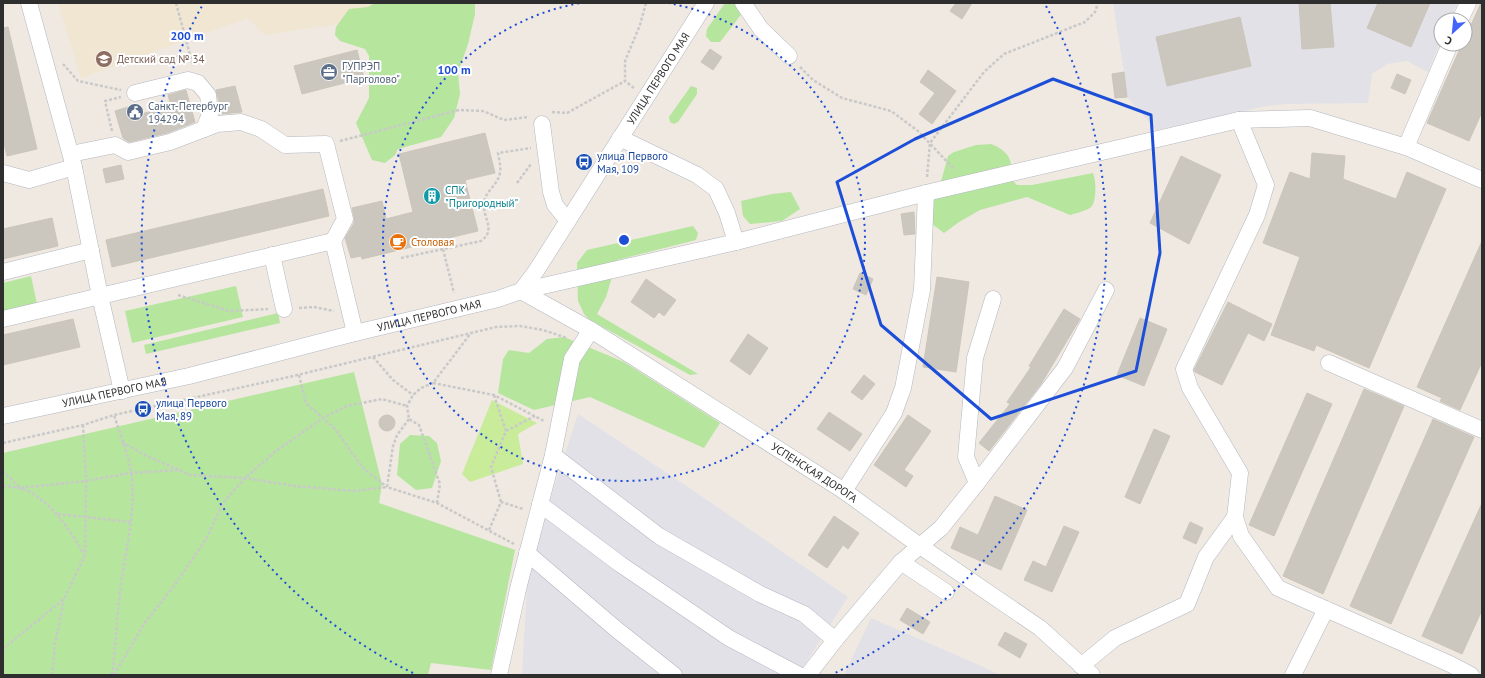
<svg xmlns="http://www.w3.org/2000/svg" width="1485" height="678" font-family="'PT Sans',sans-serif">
<rect width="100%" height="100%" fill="#efe9e1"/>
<g fill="#e3e1e8">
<path d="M1113,3L1278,4L1457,3L1450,20H1441V41L1428,72L1407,61L1387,64L1372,74L1368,103L1287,104L1267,106L1156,130L1127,97L1115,98L1112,74L1124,72Z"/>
<path d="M578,414L694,491L848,597L798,675H522L528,566Z"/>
<path d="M871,618L981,666L1000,675H844Z"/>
</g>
<path fill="#f0e6d1" d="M58,3H463V5L265,35L248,18L81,78Z"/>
<g fill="#b6e59e">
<path d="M375,3H475V14L468,44L458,73L460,94L454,118L441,137L398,149L395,155L385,163L372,160L356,123L369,98V56L365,49L340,41L335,35L336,27L349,9L368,7Z"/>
<path d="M725,3H750L720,42H711L706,36L707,29Z"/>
<path d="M691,86L697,88V94L678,122L674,124L670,122L669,117Z"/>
<path d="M991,144C997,146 1006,151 1009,158C1014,168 1007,175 1017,185H1032L1093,173C1096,180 1097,201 1091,207C1086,211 1076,213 1070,215L1027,197L980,210L959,222L944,233L932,224L929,210L942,178L948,156L954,152L976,145Z"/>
<path d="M791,192L800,209L782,221L750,224L743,216L741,201L772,194Z"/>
<path d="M693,226L698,233L696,240L617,260L606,297L597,314L698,374L690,375L590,320L584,314L578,301L577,263L587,250Z"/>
<path d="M31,276L37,304L3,312V283Z"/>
<path d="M236,286L243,317L132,343L125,311Z"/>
<path d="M278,313L280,323L146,354L144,345Z"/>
<path d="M564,337L624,362L720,423L704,448L590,397L534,410L498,393L503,359L509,350L529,353L547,339Z"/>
<path d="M354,372L382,484L379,503L515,550L491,670L431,663L428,675H3V453Z"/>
<path d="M410,435L429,436L437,443L441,461L432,488L416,490L397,475L400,444Z"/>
</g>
<path fill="#c9ec9a" d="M492,400L537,423L518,434L523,464L470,482L462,474Z"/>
<g fill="#cbc7bf" stroke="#cbc5ba">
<path d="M956,3H972L962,19L950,11Z"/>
<path d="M1299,3H1330L1334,47L1302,49Z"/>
<path d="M1378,3H1430L1411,47L1367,28Z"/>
<path d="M1481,3H1482V112L1469,141L1427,123L1462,44H1465V38Z"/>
<path d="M1240,17L1251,66L1167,86L1156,37Z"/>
<path d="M8,27L37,149L7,156L3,140V28Z"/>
<path d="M710,49L722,57L713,70L701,62Z"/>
<path d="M357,50L364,78L302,94L294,66Z"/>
<path d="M928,70L956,91L932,124L919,114L935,93L920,82Z"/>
<path d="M1124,72L1127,97L1115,98L1112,74Z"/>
<path d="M1397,74L1411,80L1405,94L1391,88Z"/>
<path d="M235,86L242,112L222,114L216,90Z"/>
<path d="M186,90L195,122L167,133L129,142L123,138L115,111L138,104L141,114L171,106L168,95Z"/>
<path d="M485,133L495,173L465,180L478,231L362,259L361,256L351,258L345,238L354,223V217L352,208L382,201L386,219L413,212L399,154Z"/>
<path d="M1312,153L1345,156L1343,179L1396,199L1407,172L1446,189L1369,368L1316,345L1314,351L1271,335L1300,257L1263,243L1290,172L1310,179Z"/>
<path d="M1181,156L1221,175L1189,244L1150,223Z"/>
<path d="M121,165L124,179L106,183L103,169Z"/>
<path d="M323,189L329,216L112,267L106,240Z"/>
<path d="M914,212L915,234L904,235L901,214Z"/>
<path d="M52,218L58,246L3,259V229Z"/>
<path d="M1482,241V362L1460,410L1440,401L1442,398L1417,387Z"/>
<path d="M860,273L873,279L866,295L853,289Z"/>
<path d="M937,277L969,282L956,372L923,367Z"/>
<path d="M646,279L676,300L664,316L659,312L654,318L631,302Z"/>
<path d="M1228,302L1272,324L1264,341L1248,333L1222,385L1195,372L1194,370Z"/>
<path d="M1064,309L1080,319L1041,384L989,451L979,443L1010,404L1007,402L1031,367L1029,366Z"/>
<path d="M1140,318L1167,329L1144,386L1117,375Z"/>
<path d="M73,319L80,347L3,365V335Z"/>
<path d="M748,334L768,348L750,375L730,361Z"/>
<path d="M864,375L875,384L862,400L851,392Z"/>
<path d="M1364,389L1404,406L1323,594L1283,576Z"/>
<path d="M1307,393L1332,404L1274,536L1249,525Z"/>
<path d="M829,412L862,434L850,451L817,429Z"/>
<circle cx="387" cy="423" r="8"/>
<path d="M908,415L931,431L904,470L913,476L906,487L874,465Z"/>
<path d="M1433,419L1474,437L1391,624L1350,606Z"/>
<path d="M1154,429L1170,436L1140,504L1125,497Z"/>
<path d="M995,496L1027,510L1001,570L951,548L960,527L978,535Z"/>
<path d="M1482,503V610L1462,654L1422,636Z"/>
<path d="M834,516L859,533L848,549L843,545L827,568L808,555Z"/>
<path d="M1190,522L1203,528L1196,544L1183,538Z"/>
<path d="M1064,526L1079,532L1052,592L1024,580L1033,561L1046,567Z"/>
<path d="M907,608L930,622L923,634L900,620Z"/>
<path d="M1005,632L1027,644L1020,658L998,645Z"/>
</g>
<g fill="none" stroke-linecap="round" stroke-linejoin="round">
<g stroke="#b4b7c1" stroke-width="17">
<g id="minor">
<path d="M29,3L74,167L100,296L122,391"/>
<path d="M743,3L761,29L789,56"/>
<path d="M1460,20L1468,3"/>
<path d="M1239,120L1266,185L1257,215L1184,369L1190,388L1240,473L1235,517L1241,536L1278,588L1450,664L1471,675"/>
<path d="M542,124L551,192L555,205L568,221"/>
<path d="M204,129L217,124L241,122L261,129L285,145L326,144L345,219L333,241"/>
<path d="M620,138L697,175L716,189L727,213L736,242"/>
<path d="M1406,147L1450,44"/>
<path d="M71,154L115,145L128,152L170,142L204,129L210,114L208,95L198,83L188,80L135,93"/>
<path d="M3,173L29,180L74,167"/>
<path d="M272,255L284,309"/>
<path d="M3,272L91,250"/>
<path id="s1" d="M521,291L591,330L844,491L920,546L1040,628L1092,675"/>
<path id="s2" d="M521,291L536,271L706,3"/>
<path d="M3,319L333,241L355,333"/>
<path d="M1329,363L1482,430"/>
<path id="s3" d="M3,416L189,376L355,333L498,299L521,291L736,242L926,193L1239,120L1310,118L1406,147L1482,180"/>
<path d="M553,455L659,536L760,594L804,614L835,640"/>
<path d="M977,483L966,457L975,358L993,299"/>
<path d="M844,491L894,413L903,388L922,290L926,193"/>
<path d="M540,504L620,564L729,638L799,675"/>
<path d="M527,553L616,629L674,675"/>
<path d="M901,562L946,592"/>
<path d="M1081,666L1115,638L1187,604L1206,557L1235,517"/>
<path d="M499,675L519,585L553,455L572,359L591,330"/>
<path d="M808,675L835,640L901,562L941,528L977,483L1065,368L1106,290"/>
<path d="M1293,675L1326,609"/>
</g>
</g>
<g stroke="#c9c9c9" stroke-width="2.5" stroke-dasharray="3 2" stroke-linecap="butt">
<path d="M176,3L193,66"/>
<path d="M63,64L78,81L121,90"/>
<path d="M800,67L813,80L842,98L891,111L918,131L955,170"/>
<path d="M634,88L625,81V61L640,25L646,3"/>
<path d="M552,112L567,113L625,81"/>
<path d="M112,131L105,101L121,97"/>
<path d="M340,141L459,110L483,111L504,120L529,117"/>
<path d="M927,177L930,143L984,72L1004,54L1085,22L1095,12L1098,3"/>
<path d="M517,183L531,164"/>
<path d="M443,249L454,293"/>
<path d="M401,258L481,241C497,230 482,217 484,203C485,191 499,184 500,172C501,166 499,159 498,153L531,148"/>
<path d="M178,295L229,311L268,309"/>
<path d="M299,308L314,307L334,311"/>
<path d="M373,357L393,380L413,395"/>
<path d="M299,375L306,403L335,429L363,468L387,487"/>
<path d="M433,383L494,395L544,421"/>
<path d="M494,395L506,431L491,467L501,502"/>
<path d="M409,419L397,435L393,446L387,487L437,503L514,544"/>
<path d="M506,431L535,416"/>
<path d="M122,442L147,456L179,470"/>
<path d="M3,443L83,425L114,415L289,377L496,327L520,326L543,330L567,338"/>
<path d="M3,471L20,488L86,481L130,473L179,470L190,475L245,478L295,486L354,491L387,487"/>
<path d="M3,486C8,486 13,487 18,488C46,493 71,531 84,554"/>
<path d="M437,503L440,484L419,425L409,419L407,406L413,395L421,388L433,383L471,333"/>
<path d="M58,514L130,522"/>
<path d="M489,530L501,502L523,509"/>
<path d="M3,649L64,599L85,555L86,481L83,425"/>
<path d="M52,675L55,644L64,599"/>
<path d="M112,675C116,648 116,620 120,593C124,557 135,519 132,483C131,460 121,437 114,415"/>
<path d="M114,675L144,624L176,583L206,539L223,503L245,478L276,451L323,418L347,406L382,399L407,406"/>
</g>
<use href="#minor" stroke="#fff" stroke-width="16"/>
</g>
<path fill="none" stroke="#1d4ed8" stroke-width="3" stroke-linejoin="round" d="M1053,79L1151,115L1160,253L1136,371L991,419L881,325L837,182L915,139Z"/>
<g fill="none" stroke="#1d4ed8" stroke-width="2" stroke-dasharray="2 4">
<path d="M668 3A241 241 0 1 1 580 3"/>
<path d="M413 673A482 482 0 0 1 202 6M1046 6A482 482 0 0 1 835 673"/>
</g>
<defs>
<g id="school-disc" transform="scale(0.9)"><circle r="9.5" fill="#8d6e63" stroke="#fff"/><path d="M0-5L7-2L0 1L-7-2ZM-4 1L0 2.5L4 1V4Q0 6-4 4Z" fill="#fff"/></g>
<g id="office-disc" transform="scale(0.9)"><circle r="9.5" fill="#5c6f8a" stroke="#fff"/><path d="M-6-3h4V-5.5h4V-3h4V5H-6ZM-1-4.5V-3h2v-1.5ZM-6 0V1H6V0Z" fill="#fff"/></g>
<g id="civic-disc" transform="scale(0.9)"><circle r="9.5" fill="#5c6f8a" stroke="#fff"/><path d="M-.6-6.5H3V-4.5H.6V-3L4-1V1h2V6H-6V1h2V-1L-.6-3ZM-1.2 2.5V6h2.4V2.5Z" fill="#fff"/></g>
<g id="bus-disc" transform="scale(0.9)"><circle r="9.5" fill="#1a4fb4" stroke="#fff"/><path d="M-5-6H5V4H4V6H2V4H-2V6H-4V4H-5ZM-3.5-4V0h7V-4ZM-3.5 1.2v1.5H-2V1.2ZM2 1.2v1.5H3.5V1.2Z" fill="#fff"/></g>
<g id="building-disc" transform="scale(0.9)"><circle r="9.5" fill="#0f9aa8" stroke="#fff"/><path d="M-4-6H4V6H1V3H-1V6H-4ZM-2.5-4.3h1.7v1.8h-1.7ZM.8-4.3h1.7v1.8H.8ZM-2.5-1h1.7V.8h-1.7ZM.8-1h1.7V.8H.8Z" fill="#fff"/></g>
<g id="cafe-disc" transform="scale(0.9)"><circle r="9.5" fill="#e8710a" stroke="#fff"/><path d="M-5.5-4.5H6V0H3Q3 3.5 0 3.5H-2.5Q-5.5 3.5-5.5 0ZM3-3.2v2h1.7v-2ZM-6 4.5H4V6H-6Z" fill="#fff"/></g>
</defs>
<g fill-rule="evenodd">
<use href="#school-disc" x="104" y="59"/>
<use href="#office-disc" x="329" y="72"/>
<use href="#civic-disc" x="135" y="112"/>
<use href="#bus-disc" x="584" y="162"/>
<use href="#building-disc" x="432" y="196"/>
<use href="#cafe-disc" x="398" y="242"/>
<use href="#bus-disc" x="143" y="409"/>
</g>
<g text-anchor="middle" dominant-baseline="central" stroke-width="4" stroke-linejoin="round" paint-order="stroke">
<g font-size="11" fill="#785e54" stroke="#fff" text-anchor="start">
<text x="117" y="59">Детский сад № 34</text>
</g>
<g font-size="11" fill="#4e5e75" stroke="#fff" text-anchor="start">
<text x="342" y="66">ГУПРЭП<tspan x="342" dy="13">"Парголово"</tspan></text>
<text x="148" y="106">Санкт-Петербург<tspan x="148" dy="13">194294</tspan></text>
</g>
<g font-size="11" fill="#2e2e2e" stroke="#fff">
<text stroke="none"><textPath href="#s2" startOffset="253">УЛИЦА ПЕРВОГО МАЯ</textPath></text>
<text stroke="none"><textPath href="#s3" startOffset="438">УЛИЦА ПЕРВОГО МАЯ</textPath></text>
<text stroke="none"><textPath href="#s3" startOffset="114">УЛИЦА ПЕРВОГО МАЯ</textPath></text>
<text stroke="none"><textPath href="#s1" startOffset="345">УСПЕНСКАЯ ДОРОГА</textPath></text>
</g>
<g font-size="11" fill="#164399" stroke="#fff" text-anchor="start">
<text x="597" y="156">улица Первого<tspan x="597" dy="13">Мая, 109</tspan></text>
<text x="156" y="403">улица Первого<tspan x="156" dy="13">Мая, 89</tspan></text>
</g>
<g font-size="11" fill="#0d838f" stroke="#fff" text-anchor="start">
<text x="445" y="190">СПК<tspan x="445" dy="13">"Пригородный"</tspan></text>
</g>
<g font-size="11" fill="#c56008" stroke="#fff" text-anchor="start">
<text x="411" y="242">Столовая</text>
</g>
</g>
<circle cx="624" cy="240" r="6" fill="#1d4ed8" stroke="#fff" stroke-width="2"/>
<g font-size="12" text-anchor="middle" font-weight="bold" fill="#1d4ed8" stroke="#fff" stroke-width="4" stroke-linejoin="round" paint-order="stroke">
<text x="187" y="40">200 m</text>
<text x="454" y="74">100 m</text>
</g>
<rect width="1485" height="678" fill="none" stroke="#2e2e2e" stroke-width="8"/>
<g transform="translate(1453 32) rotate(207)"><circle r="19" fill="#ffffff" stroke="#ababab"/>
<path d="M0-3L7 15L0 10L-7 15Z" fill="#4264fb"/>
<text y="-6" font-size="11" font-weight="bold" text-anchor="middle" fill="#2e2e2e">С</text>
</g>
</svg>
